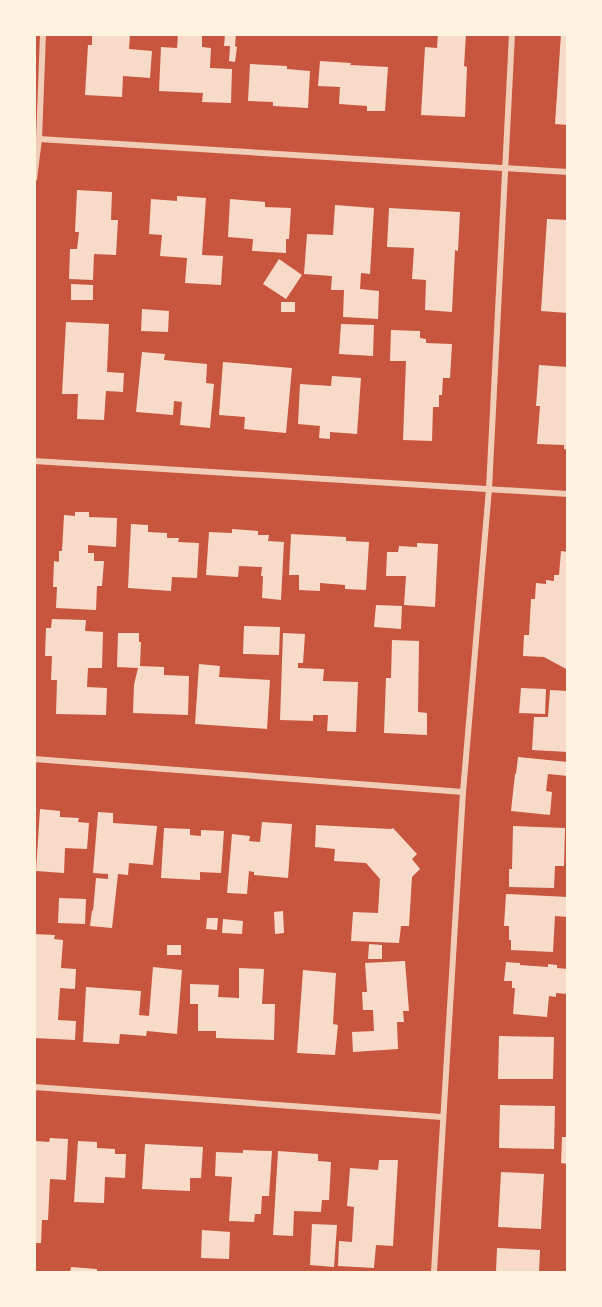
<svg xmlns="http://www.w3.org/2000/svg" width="602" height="1307" font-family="Figtree,sans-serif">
<rect width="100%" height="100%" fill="#c8553d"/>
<g fill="#f7dbc8">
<path d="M92,34H130L129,49L152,51L150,78L123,76L122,97L85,95L88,45H92Z"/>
<path d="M178,34H202V47L211,48L210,68L232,69L231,103L202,102L203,93L159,91L161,47L177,48Z"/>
<path d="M225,34H236L235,46L237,47L235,62L229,61L230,46H224Z"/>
<path d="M438,34H466L464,66L467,67L465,117L421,115L425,47L437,48Z"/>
<path d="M561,34H568V125L555,124Z"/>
<path d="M320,61L351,63L350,65L388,67L385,111H367V106L339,104L340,87L318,86Z"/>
<path d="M250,64L287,66V69L310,71L308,108L273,106V102L248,101Z"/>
<path d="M77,190L112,192L111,220H118L116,255L94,254L93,280L69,279L70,249H77L79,232H75Z"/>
<path d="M177,196L206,198L202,255L223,256L221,285L185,283L187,258L160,256L162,235L149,234L151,199L177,201Z"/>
<path d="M230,199L265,202V207L291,208L289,239H286V253L252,251L253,239L228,237Z"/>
<path d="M335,205L374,208L370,274L361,273L360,289L379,291L378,319L343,317L344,290H331L332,276L304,274L307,234L333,235Z"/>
<path d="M389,208L460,212L458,251L455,250L452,312L425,310L426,280L412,279L414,248L387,247Z"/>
<path d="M547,219L568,220V313L541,311Z"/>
<path d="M279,259L302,275L286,299L263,284Z"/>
<path d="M71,284L93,285V300H71Z"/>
<rect x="281" y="302" width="14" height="10"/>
<path d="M142,309L169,311L168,332L141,331Z"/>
<path d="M66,322L109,324L107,372L124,373L123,392L106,391L104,420L77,419L78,394H62Z"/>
<path d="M341,324L374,325L373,356L339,354Z"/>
<path d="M391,330L420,331V338L426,339V343L452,344L450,378H443L442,395H439V407H433L432,441L403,440L406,361H390Z"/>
<path d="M142,352L165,354L164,360L207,364L206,383L214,384L210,428L180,425L182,402L174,401L173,415L136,412Z"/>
<path d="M223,362L292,368L286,433L244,429L245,417L219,415Z"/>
<path d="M539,365L568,367V450L564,449V445L537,444L540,406H536Z"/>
<path d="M332,376L361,378L357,434L330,432V439L319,438L320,426L298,424L300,384L331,386Z"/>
<path d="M75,512H89V517L117,518L116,547L88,545V553H94V561H104L102,586H97L96,610L56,608L57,587H53L54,561L59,562V551H62L64,515L75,516Z"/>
<path d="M131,524L148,525V532L167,533V538H179L178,542L199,543L197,578L172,577L171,591L128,588Z"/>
<path d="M232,529L258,531V535H269L268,541L284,542L281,600L262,598L263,576H261L262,567L239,566L238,577L206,575L209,532L232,533Z"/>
<path d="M291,534L346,537V541L369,542L366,590L345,589V585L320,583V591L299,590V575H289Z"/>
<path d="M417,543L438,544L435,607L404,605L406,576H386L387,552H398L399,546L417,547Z"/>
<path d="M561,551L568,552V670L544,657L523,656L524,635H529L531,599H535L536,583L546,584V580L554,581V575H559Z"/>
<path d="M376,605L402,606L401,629L374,627Z"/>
<path d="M52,619L86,620L85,631L103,632L102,668H88L87,687L107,688L106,715L56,714L57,680H51L52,656H45L46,628H51Z"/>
<path d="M244,626L280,627L279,655L243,654Z"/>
<path d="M118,633H139V642H141L140,666L164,667V675L189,676L188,715L133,713L134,685L138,668L117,667Z"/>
<path d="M283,633L305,634L303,663H298V668L324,669L323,681L358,682L356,732L327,731L328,715H313V721L280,720Z"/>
<path d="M392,640L419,641L418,712L427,713V735L384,733L386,678H391Z"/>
<path d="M199,664L220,666L219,677L270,680L267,729L195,724Z"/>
<path d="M521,688L546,689L545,714L519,713Z"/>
<path d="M550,690L568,691V752L532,750L534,717H548Z"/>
<path d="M518,757L568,762V776L548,774L546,791L552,792L550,815L511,811L515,774H516Z"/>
<path d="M40,809L60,811V817L79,818L78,822L89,823L87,849L65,848L64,873L36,871Z"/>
<path d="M98,812L113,813V823L157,826L153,865L129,863L128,875L118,874L112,928L90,926L92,910L93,911L96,878L108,879V874L93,873Z"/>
<path d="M262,822L292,824L288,878L254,875V872L249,871L247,894L227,893L232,834L250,836L249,841L260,842Z"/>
<path d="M316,825L391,829L393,828L417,854L412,859L420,869L412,877L409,926H401L399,943L351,941L353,912L378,913L380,879L366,863L334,861L335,849L315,847Z"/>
<path d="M513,826L565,828L564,866H555L554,888L509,887V869H512Z"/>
<path d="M164,828L190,829V835L201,836V830L224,831L221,873L200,872V880L161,878Z"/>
<path d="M506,894L568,897V917L555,916L553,952L511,950V940H509V926H504Z"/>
<path d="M59,898L86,899L85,924L58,923Z"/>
<path d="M283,911L284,933L275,934L274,912Z"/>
<path d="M207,918H218L217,930L206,929Z"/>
<path d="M223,919L243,921L242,934L222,933Z"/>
<path d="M34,934L55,935L54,939L63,940L61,968L76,969L75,989L60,988L58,1020L76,1021L75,1040L34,1038Z"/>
<path d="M369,944L382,945V959H368Z"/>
<rect x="167" y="945" width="14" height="10"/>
<path d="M405,961L409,1011H403L404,1022H397L398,1049L353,1052L352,1032L374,1031L373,1010H363L362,992H367L365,963Z"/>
<path d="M506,962L520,963V965L548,967V964L557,965V968L568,969V994L556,993V997L549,996L547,1017L513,1014L515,988H512V981H504Z"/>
<path d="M153,967L182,970L177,1034L147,1031L146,1036L120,1034L119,1044L83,1042L86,987L141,991L139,1015L149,1016Z"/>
<path d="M239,968L264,969L262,1004H275L274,1040L216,1038V1031H198V1004H190V984L219,985L218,997L239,998Z"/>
<path d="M303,970L336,973L333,1024L338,1025L335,1055L297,1053Z"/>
<path d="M499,1036L554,1037L553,1079H498Z"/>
<path d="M500,1105L555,1106L554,1149L499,1148Z"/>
<path d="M562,1137H568V1164L561,1163Z"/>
<path d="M50,1138L68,1139L66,1180L50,1179L48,1220H42L41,1243H34V1145H36V1141L49,1142Z"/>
<path d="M78,1141L97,1142V1148L115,1149V1154H126L125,1178L105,1177L104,1203L74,1202Z"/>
<path d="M145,1144L203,1147L201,1178H190V1191L142,1189Z"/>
<path d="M243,1150L272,1151L269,1196H262L261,1214H255L254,1222L229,1221L232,1177L215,1176L216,1152L243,1153Z"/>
<path d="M278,1151L318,1154V1161L331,1162L329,1200H322L321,1212L294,1211L293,1236L273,1235Z"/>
<path d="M379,1160H398L393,1246L376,1245L374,1268L338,1266L339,1241L352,1242L354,1207L347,1206L350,1168L378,1170Z"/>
<path d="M501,1172L544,1174L541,1229L498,1227Z"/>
<path d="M312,1224L337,1225L334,1267L310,1265Z"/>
<path d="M202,1230L230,1232L229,1259L201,1258Z"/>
<path d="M497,1248L540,1250L539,1272H496Z"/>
<path d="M71,1267L97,1269V1272H70Z"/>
</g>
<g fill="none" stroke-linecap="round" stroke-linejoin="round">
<g stroke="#f1ccb7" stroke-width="6">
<path d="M39,139L568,172"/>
<path d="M34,179L39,139L43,34"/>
<path d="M34,461L568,494"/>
<path d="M34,759L463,792"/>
<path d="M34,1087L442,1117"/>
<path d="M434,1272L463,792L489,489L512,34"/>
</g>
</g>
<rect width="602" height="1307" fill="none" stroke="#fff3e0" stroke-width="72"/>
</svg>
